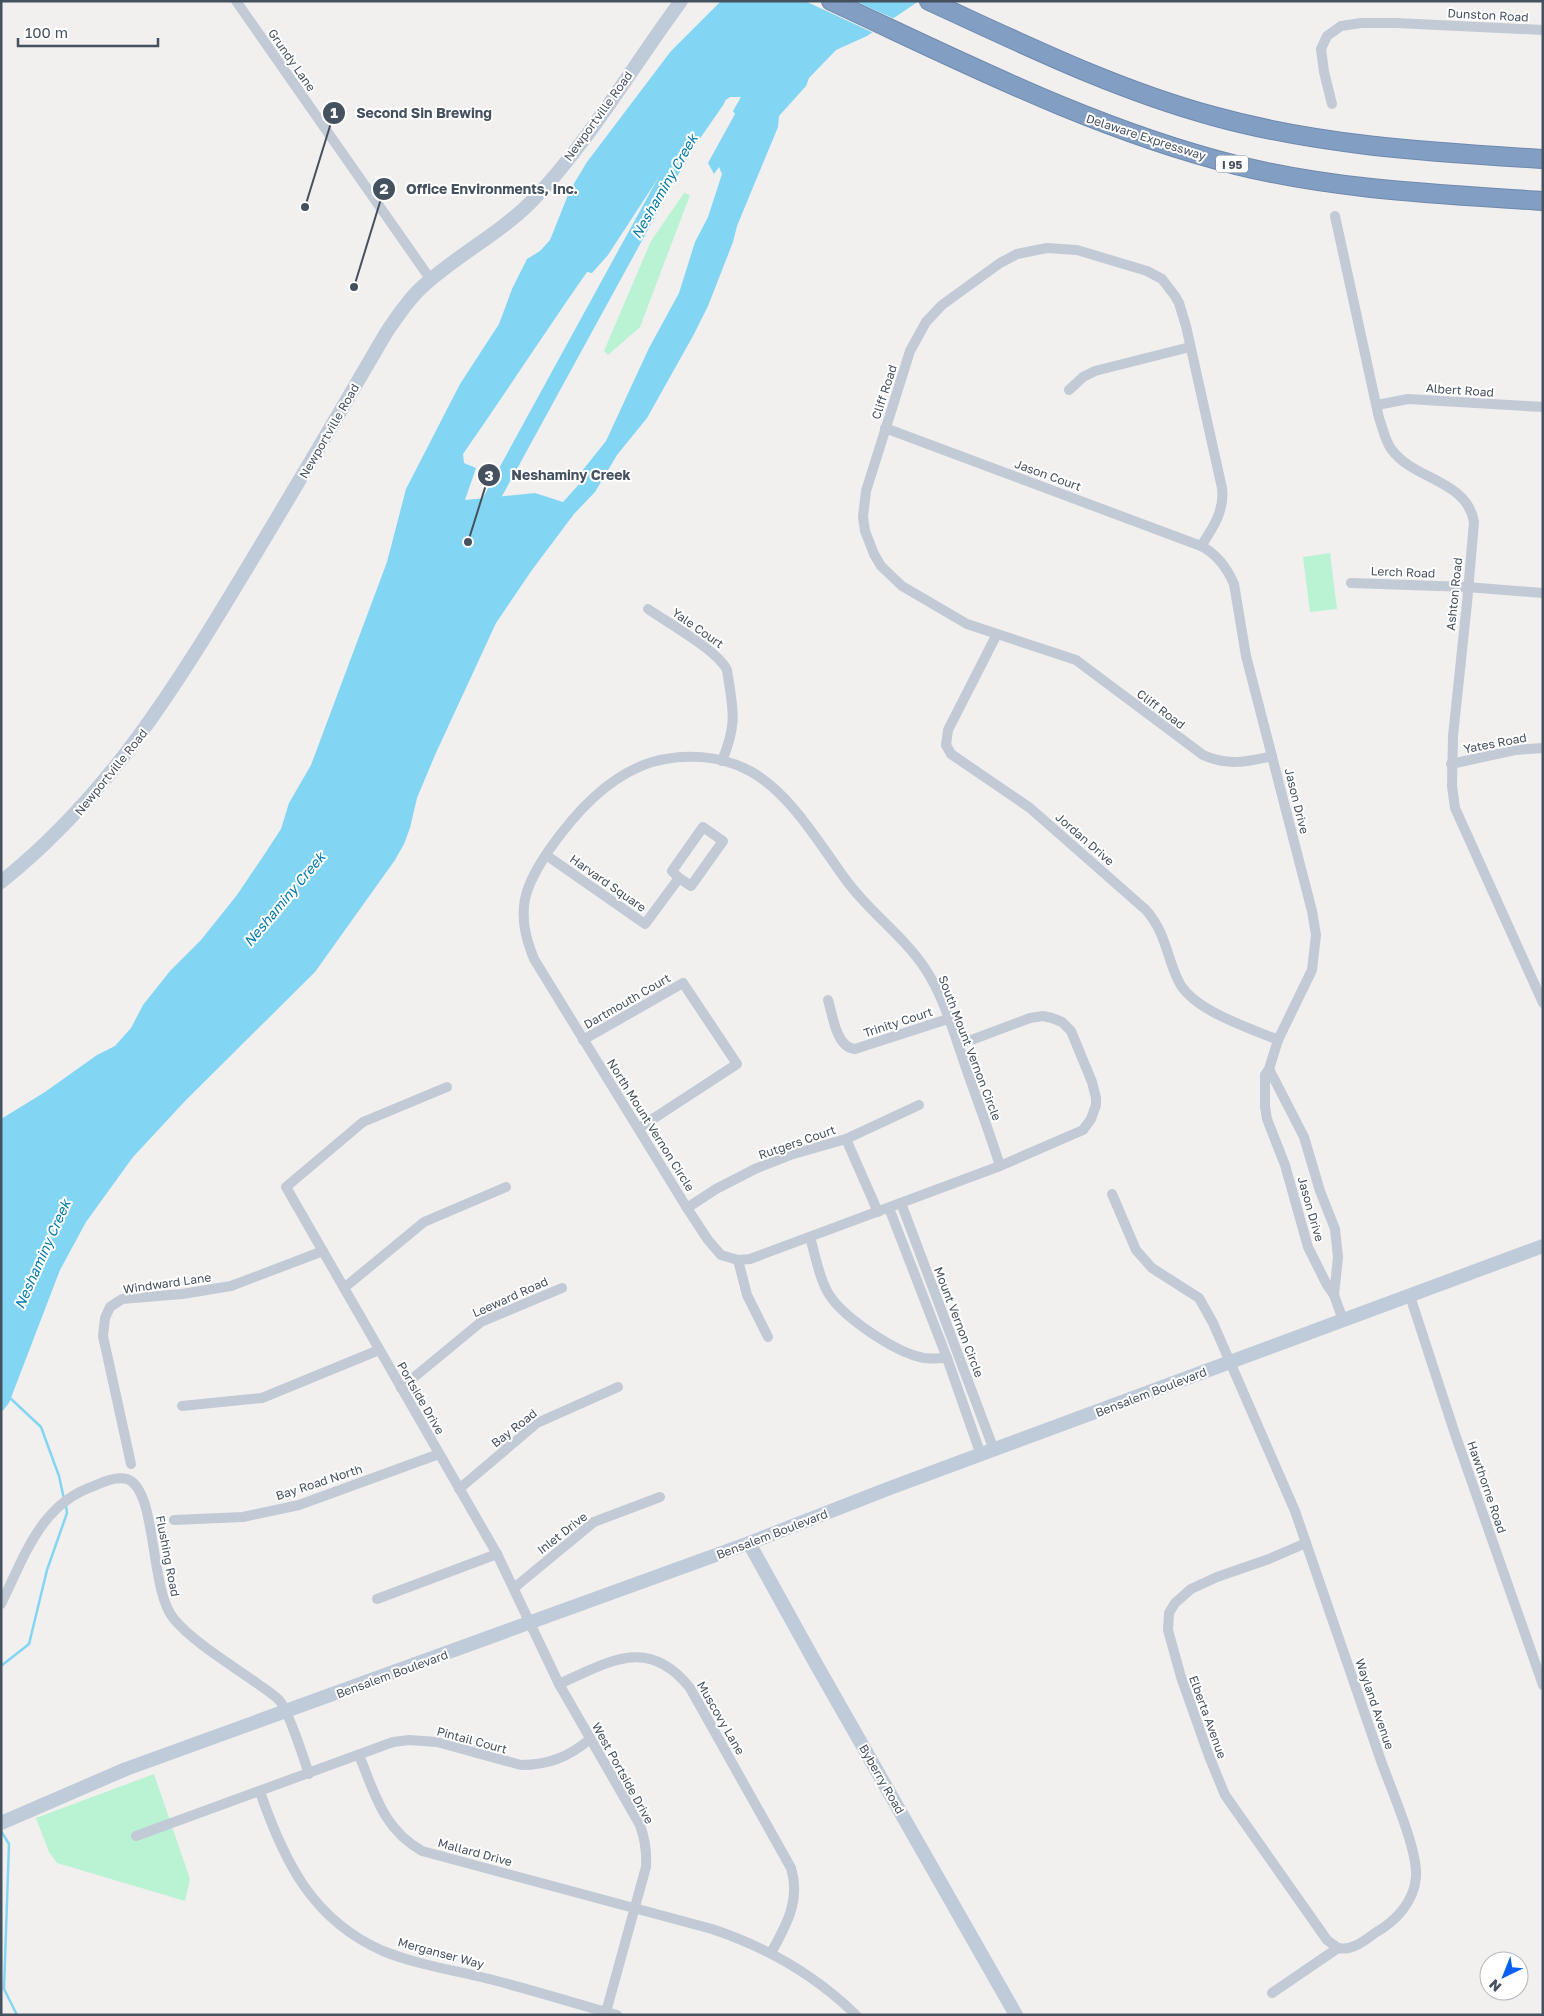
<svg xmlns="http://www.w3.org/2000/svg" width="1544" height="2016" font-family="'Golos Text',sans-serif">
<rect width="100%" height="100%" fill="#f2efef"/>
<g fill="#b9f3d3">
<path d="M684,193L690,195L640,327L608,355L604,351L651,241Z"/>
<path d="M1330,553L1337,609L1310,612L1303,557Z"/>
<path d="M154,1774L190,1879L185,1901L57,1863L49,1852L36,1818Z"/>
</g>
<path fill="#82d6f4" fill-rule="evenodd" d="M721,1H919L867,36L836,50L809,78L806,86L779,116L778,127L737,226L733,242L708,306L693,336L647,418L617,455L595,492L574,514L532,570L496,623L435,755L417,798L410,828L404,844L395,860L315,972L186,1100L133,1157L86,1222L60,1270L9,1403L1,1413V1119L45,1092L97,1055L115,1046L131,1028L143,1005L170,971L201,940L237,895L266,852L281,829L289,803L311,765L387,562L406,489L460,384L499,324L512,289L527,259L540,251L550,240L570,190L587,162L671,51ZM730,97H741L733,111L735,114L708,163L714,174L719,167L722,174L708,217L695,242L679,293L649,348L606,441L582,471V481L563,502L535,493L465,500L476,468L464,463L463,454C505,394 545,332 587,272L592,273L608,255L679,146C694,127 711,111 730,97Z"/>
<path fill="#f2efef" d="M805,1H855L897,20L876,34Z"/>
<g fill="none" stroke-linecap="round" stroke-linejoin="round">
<g stroke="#82d6f4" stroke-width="2.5">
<path d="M9,1397L41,1427L59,1476L64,1499"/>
<path d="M1,1666L29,1644L47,1570L67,1513L66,1506"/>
<path d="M1,1831L9,1844L4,1989L17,2015"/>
</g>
<path stroke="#82d6f4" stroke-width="16" d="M482,516L683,149L717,100"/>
<g stroke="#6d89ae" stroke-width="20">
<g id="highway">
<path d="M831,1C963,62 1093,129 1236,165C1336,190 1440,194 1543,201"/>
<path d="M929,1C1023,44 1114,89 1213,116C1321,146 1431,152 1543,159"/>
</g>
</g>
<g stroke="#c1cad5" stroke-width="10">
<path d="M236,1L431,280"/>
<path d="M1332,104L1324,72L1321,49L1327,36L1341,26L1361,23H1396L1543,30"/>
<path d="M1335,216L1379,418C1383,428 1385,442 1392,450C1414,480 1467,480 1474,522L1467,603L1453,736L1452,786L1455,808L1543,1003"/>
<path d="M1069,390L1083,377L1095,371L1190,347"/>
<path d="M1377,405L1408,399L1543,407"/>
<path d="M885,428L1201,546C1217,554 1227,568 1234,584L1246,656L1312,911L1316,935L1312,970L1278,1040L1269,1069L1265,1075V1107L1267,1119L1285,1165L1308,1247L1327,1285L1334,1295L1343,1320"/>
<path d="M1201,546C1213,528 1225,510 1222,488L1186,326L1179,303L1175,296L1162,279L1147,271L1077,250L1047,248L1017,254L1000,263L942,305L926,322L910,351L866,491L863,517L865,531L874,554L881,566L902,586L967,624L1076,660L1203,755C1227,766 1247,762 1272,756"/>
<path d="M1351,583L1467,587L1543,593"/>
<path d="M648,609C668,623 717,650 727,670C733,710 738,722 722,761"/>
<path d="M997,634L948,730L946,745L951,754L1030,808L1146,910C1166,933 1166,955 1178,980C1191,1010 1250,1028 1278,1040"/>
<path d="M1451,764L1515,750L1543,748"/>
<path d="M546,855L645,924L679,878L691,886L723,841L703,827L672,871L679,878"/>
<path d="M828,1000C833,1016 836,1047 855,1049L948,1019"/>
<path d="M583,1040L683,983L737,1064L639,1128"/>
<path d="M958,1045L1030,1018L1043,1016L1052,1018L1062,1022L1071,1031L1092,1082L1096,1098V1105L1091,1119L1083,1130L1000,1166L750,1259L738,1260L721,1255L708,1240L687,1208L534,959C526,939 521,920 525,899C529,881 539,865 549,850C575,813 608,776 652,762C684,753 720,755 750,771C790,793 819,843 846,880C870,913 904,936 926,970C943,996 953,1030 963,1059C975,1095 989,1130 1000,1166"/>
<path d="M1269,1069L1304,1137L1320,1191L1335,1229L1338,1257L1334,1295"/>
<path d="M447,1087L363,1122L286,1187L497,1554L559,1684L640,1825C645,1839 647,1851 646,1867L606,2012"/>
<path d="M846,1139L878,1212"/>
<path d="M1112,1194L1136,1250L1152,1268L1199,1298L1213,1323L1295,1511L1306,1543C1331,1614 1355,1686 1380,1758C1390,1787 1418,1849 1416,1877C1414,1902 1396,1921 1375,1933C1364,1941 1352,1951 1338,1948L1272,1993"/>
<path d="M901,1203L994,1450"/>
<path d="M687,1208L716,1189L755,1169L790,1155L846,1139L919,1105"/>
<path d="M889,1208L947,1358L981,1455"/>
<path d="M810,1237C815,1254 818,1273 826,1289C838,1315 896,1353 924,1358C931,1359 940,1358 947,1358"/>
<path d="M738,1260L747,1295L768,1337"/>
<path d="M344,1288L424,1222L506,1187"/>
<path d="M1410,1296L1455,1434L1543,1685"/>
<path d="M401,1388L481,1322L562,1288"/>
<path d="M182,1406L262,1398L379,1350"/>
<path d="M131,1464L103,1336L105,1318L110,1307L122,1299L182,1294L231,1286L323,1251"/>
<path d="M459,1489L537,1423L618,1387"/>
<path d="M174,1520L243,1517L299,1505L439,1454"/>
<path d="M1306,1543L1269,1559L1217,1577L1191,1589L1175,1603L1169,1613L1168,1630L1181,1677L1209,1756L1225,1795L1327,1940L1338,1948"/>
<path d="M514,1588L594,1522L660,1497"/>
<path d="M377,1599L497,1554"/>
<path d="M1,1604C24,1558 40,1504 94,1486C103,1482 116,1476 127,1479C158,1490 149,1590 174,1619C193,1642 233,1666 258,1684C265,1689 273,1694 279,1700C288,1709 304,1759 309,1774"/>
<path d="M559,1684C609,1662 648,1635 690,1688L791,1868C801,1900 786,1926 771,1953"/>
<path d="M359,1755C375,1794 383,1829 422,1851L712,1929C766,1947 816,1976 856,2015"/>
<path d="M260,1792C284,1861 312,1920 383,1951C415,1964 452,1970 485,1978C530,1989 573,2003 617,2015"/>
<path d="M136,1836L393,1742L409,1740L437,1742L521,1765C548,1765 569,1757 590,1739"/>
</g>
<g stroke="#c0cbda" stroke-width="14">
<path d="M1,882C110,795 176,686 247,568C294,490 340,412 386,333C397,317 407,301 421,288C455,256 498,235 531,202C588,144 632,67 681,1"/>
<path d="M749,1543L816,1664L1016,2015"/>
<path d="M1,1823L126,1769L749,1543L890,1488L1543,1246"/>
</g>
<use href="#highway" stroke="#829ec3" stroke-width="18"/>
</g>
<g text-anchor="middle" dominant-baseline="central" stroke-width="4" stroke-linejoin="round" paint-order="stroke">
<rect fill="#fff" stroke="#7d858e" stroke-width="1" x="1216" y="155.5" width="32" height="17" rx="4"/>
<g font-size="11" font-weight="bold" fill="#45515e">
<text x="1232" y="164">I 95</text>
</g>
<g font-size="12" fill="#45515e" stroke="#fff">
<text transform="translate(1488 15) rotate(3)">Dunston Road</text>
<text transform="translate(292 60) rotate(55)">Grundy Lane</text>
<text transform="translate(598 116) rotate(-54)">Newportville Road</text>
<text transform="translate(1146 137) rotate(18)">Delaware Expressway</text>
<text transform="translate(1460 390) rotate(4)">Albert Road</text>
<text transform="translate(884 392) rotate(-72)">Cliff Road</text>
<text transform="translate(329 431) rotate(-60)">Newportville Road</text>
<text transform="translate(1048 475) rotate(20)">Jason Court</text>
<text transform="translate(1403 572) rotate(2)">Lerch Road</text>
<text transform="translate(1454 594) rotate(-84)">Ashton Road</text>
<text transform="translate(698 628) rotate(35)">Yale Court</text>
<text transform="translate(1161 709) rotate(37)">Cliff Road</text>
<text transform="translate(1495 743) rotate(-11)">Yates Road</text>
<text transform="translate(111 772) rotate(-51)">Newportville Road</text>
<text transform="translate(1297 801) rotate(76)">Jason Drive</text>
<text transform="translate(1085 839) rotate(41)">Jordan Drive</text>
<text transform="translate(608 883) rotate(35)">Harvard Square</text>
<text transform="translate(627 1001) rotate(-30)">Dartmouth Court</text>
<text transform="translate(898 1022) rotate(-18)">Trinity Court</text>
<text transform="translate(970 1048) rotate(69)">South Mount Vernon Circle</text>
<text transform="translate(651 1125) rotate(58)">North Mount Vernon Circle</text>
<text transform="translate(797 1142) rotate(-19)">Rutgers Court</text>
<text transform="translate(1311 1209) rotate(74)">Jason Drive</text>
<text transform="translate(167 1283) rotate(-8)">Windward Lane</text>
<text transform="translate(510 1297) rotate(-24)">Leeward Road</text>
<text transform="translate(959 1322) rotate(69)">Mount Vernon Circle</text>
<text transform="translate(1151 1392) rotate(-21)">Bensalem Boulevard</text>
<text transform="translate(421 1398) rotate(60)">Portside Drive</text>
<text transform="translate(514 1428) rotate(-38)">Bay Road</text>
<text transform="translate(319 1482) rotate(-18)">Bay Road North</text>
<text transform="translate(1487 1487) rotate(71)">Hawthorne Road</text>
<text transform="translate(562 1533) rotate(-38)">Inlet Drive</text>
<text transform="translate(772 1534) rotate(-21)">Bensalem Boulevard</text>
<text transform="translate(168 1556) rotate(79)">Flushing Road</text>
<text transform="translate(392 1674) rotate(-20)">Bensalem Boulevard</text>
<text transform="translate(1375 1704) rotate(71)">Wayland Avenue</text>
<text transform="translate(1208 1717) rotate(70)">Elberta Avenue</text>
<text transform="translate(721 1718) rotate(60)">Muscovy Lane</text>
<text transform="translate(472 1740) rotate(15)">Pintail Court</text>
<text transform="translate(623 1773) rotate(61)">West Portside Drive</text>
<text transform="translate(882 1779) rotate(60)">Byberry Road</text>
<text transform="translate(475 1852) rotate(15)">Mallard Drive</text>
<text transform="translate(441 1953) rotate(15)">Merganser Way</text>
</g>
<g font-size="14" font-style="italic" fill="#027aa6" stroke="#fff">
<text transform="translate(664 186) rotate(-60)">Neshaminy Creek</text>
<text transform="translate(284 899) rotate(-50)">Neshaminy Creek</text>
<text transform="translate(42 1254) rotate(-66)">Neshaminy Creek</text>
</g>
</g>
<path fill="none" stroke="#45515e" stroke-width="2" d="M305 207L334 113M354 287L384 189M468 542L489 475"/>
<g fill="#45515e" stroke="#fff" stroke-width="2">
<circle cx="305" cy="207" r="5"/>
<circle cx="354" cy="287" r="5"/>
<circle cx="468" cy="542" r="5"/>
<circle cx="334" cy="113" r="12"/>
<circle cx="384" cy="189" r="12"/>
<circle cx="489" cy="475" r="12"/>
</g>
<g font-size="15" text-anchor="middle" font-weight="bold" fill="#fff">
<text x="334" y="118">1</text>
<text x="384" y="194">2</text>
<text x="489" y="481">3</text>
</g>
<g font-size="14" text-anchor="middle" font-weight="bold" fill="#45515e" stroke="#fff" stroke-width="4" stroke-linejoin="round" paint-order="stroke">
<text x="424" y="118">Second Sin Brewing</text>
<text x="492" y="194">Office Environments, Inc.</text>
<text x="571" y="480">Neshaminy Creek</text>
</g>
<rect width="1544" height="2016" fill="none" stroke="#45515e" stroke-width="5"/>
<g transform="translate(1504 1976) rotate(223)"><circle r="24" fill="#ffffff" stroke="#b5b9bf"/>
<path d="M0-4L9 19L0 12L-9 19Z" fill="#0861f3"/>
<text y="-8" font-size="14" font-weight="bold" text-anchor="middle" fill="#45515e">N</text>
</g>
<path d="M18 38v8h140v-8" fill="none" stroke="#45515e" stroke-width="2.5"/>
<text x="25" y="38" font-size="15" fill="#45515e" stroke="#ffffff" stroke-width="4" paint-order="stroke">100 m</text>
</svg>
